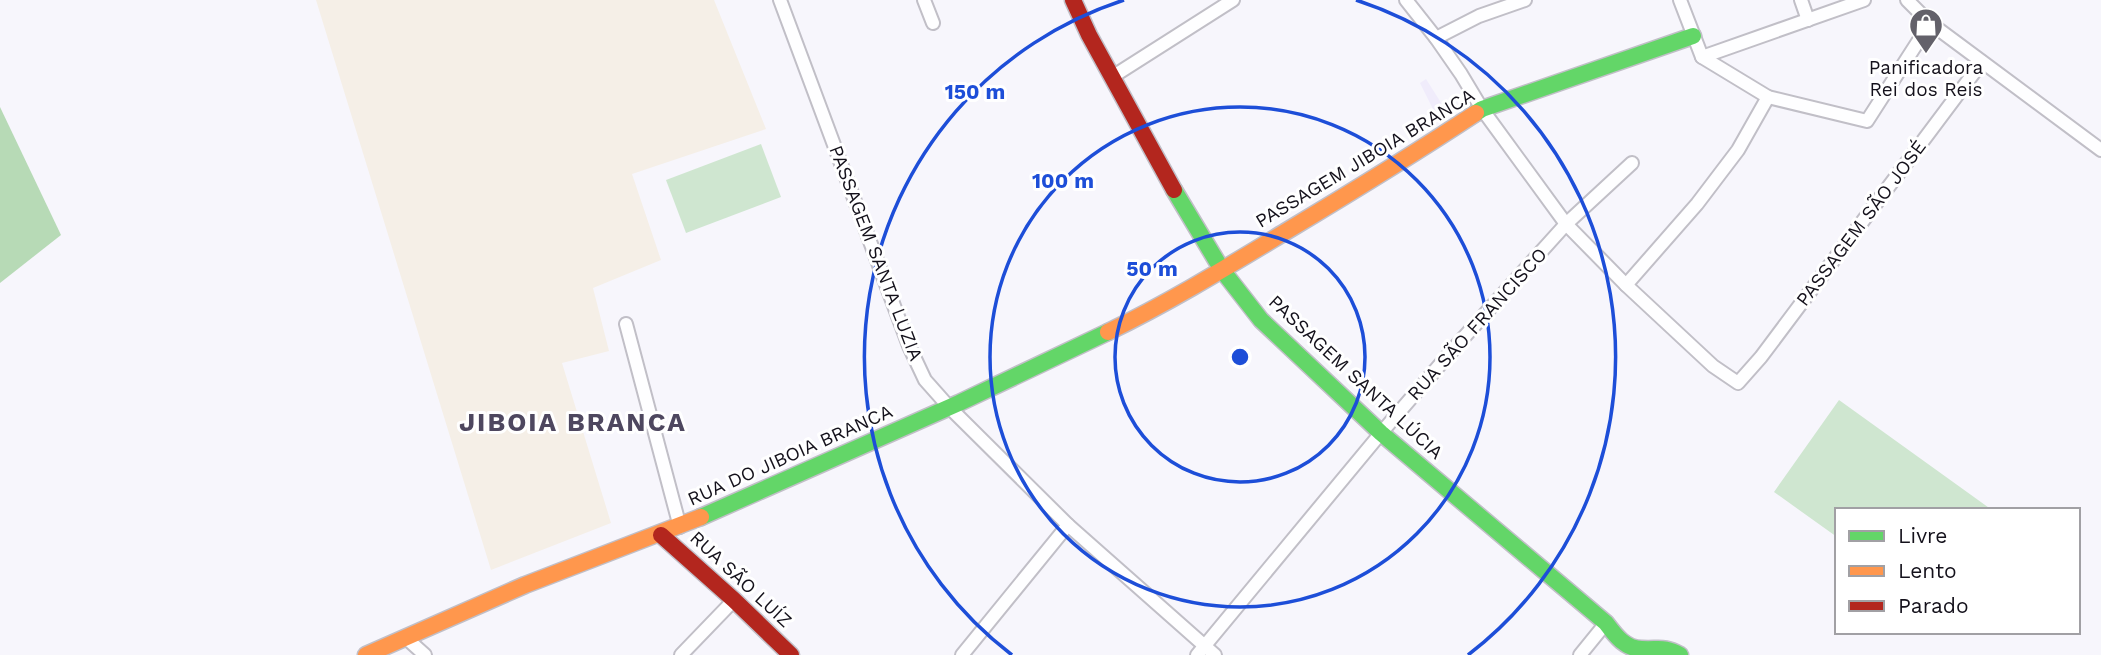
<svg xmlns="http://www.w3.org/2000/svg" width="2101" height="655" font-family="'Work Sans',sans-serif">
<rect width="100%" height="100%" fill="#f7f6fc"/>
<path fill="#f0ecfb" d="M1426,79L1445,109L1436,115L1420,83Z"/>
<path fill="#f5efe7" d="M316,0H714L766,129L632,174L661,260L593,288L609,351L562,363L611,523L491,570Z"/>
<g fill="#cfe6d0">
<path d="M761,144L781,197L686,233L666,180Z"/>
<path d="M1839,400L1992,510H1837V537L1774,492Z"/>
</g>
<path fill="#b7dab6" d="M0,107L61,235L0,283Z"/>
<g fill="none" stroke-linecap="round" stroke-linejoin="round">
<g stroke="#c1bfc7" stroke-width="16">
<g id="street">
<path d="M780,0L909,346L925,380L949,407L1068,525L1215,655"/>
<path d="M924,0L933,23"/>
<path d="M1406,0L1436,38L1461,74L1482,109L1566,224L1626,285L1713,366L1738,383L1761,357L1982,62"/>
<path d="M1680,0L1702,57L1768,97L1867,121L1930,23"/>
<path d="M1801,0L1808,20"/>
<path d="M1907,0L1930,23L2101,150"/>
<path d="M1436,38L1479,16L1525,0"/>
<path d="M1702,57L1864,0"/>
<path d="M1112,77L1233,0"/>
<path d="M1626,285L1697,204L1738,150L1768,97"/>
<path d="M626,324L680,527"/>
<path d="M405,637L425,655"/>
<path d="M681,655L734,600"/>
<path d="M962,655L1068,525"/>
<path d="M1197,655L1381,433L1457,345L1566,224L1632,163"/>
<path d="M1580,655L1606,623"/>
</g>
</g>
<g stroke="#c1bfc7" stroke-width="19">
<g id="fast">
<path d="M1476,113L1482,109L1693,36"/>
<path d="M1174,190L1222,270L1261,320L1381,433L1606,623C1615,635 1625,649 1642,649C1659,650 1664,646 1680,655"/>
<path d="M701,517L959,403L1108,332"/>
</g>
</g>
<g stroke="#c1bfc7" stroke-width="19">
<g id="slow">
<path d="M1108,332C1170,302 1227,267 1285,232C1350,193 1414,154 1476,113"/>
<path d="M366,655L525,585L701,517"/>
</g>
</g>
<g stroke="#c1bfc7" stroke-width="19">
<g id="jam">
<path d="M1073,0L1089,35L1174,190"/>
<path d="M661,535L734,600L791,655"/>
</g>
</g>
<use href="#street" stroke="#fefeff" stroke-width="12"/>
<use href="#fast" stroke="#63d668" stroke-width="16"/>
<use href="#slow" stroke="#ff974d" stroke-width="16"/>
<use href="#jam" stroke="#b3261e" stroke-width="16"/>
</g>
<g fill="none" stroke="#1d4ed8" stroke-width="3.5">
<circle cx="1240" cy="357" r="125"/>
<circle cx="1240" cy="357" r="250"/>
<path d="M1012 655A375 375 0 0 1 1124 0M1356 0A375 375 0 0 1 1468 655"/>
</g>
<defs>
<g id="shop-pin" transform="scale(1.75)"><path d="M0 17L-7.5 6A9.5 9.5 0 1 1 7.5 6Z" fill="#63616a" stroke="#fff"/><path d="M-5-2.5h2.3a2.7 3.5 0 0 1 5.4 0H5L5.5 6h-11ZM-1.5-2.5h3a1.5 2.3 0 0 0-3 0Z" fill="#fff"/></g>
</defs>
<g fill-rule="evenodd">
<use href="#shop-pin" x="1926" y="25"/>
</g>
<g text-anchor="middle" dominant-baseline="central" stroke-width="6" stroke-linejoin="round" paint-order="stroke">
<g font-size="19" fill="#14111b" stroke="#fff">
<text x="1926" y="67">Panificadora<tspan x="1926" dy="22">Rei dos Reis</tspan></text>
</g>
<g font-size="19" fill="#14111b" stroke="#fff">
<text transform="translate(1365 158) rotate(-31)">PASSAGEM JIBOIA BRANCA</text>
<text transform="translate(1861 223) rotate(-53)">PASSAGEM SÃO JOSÉ</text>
<text transform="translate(876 253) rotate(69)">PASSAGEM SANTA LUZIA</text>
<text transform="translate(1477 324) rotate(-48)">RUA SÃO FRANCISCO</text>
<text transform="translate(1356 377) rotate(43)">PASSAGEM SANTA LÚCIA</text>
<text transform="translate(790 455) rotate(-24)">RUA DO JIBOIA BRANCA</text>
<text transform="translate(741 579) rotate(43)">RUA SÃO LUÍZ</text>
</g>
<g font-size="26" font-weight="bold" letter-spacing="2" fill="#4e475f" stroke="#fff">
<text x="573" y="422">JIBOIA BRANCA</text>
</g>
</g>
<circle cx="1240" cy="357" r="10" fill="#1d4ed8" stroke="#fff" stroke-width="3.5"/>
<g font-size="21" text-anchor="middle" font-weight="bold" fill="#1d4ed8" stroke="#fff" stroke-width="6" stroke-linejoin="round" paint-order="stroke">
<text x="975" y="99">150 m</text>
<text x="1063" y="188">100 m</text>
<text x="1152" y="276">50 m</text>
</g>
<rect x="1835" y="508" width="245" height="126" fill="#ffffff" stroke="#a1a0a4" stroke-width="2"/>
<rect x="1849" y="531" width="35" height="10" fill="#63d668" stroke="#a1a0a4" stroke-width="2"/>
<text x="1898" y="543" font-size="21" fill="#14111b">Livre</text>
<rect x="1849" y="566" width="35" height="10" fill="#ff974d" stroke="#a1a0a4" stroke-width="2"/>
<text x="1898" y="578" font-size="21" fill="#14111b">Lento</text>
<rect x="1849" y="601" width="35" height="10" fill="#b3261e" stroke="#a1a0a4" stroke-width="2"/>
<text x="1898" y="613" font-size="21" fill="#14111b">Parado</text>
</svg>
